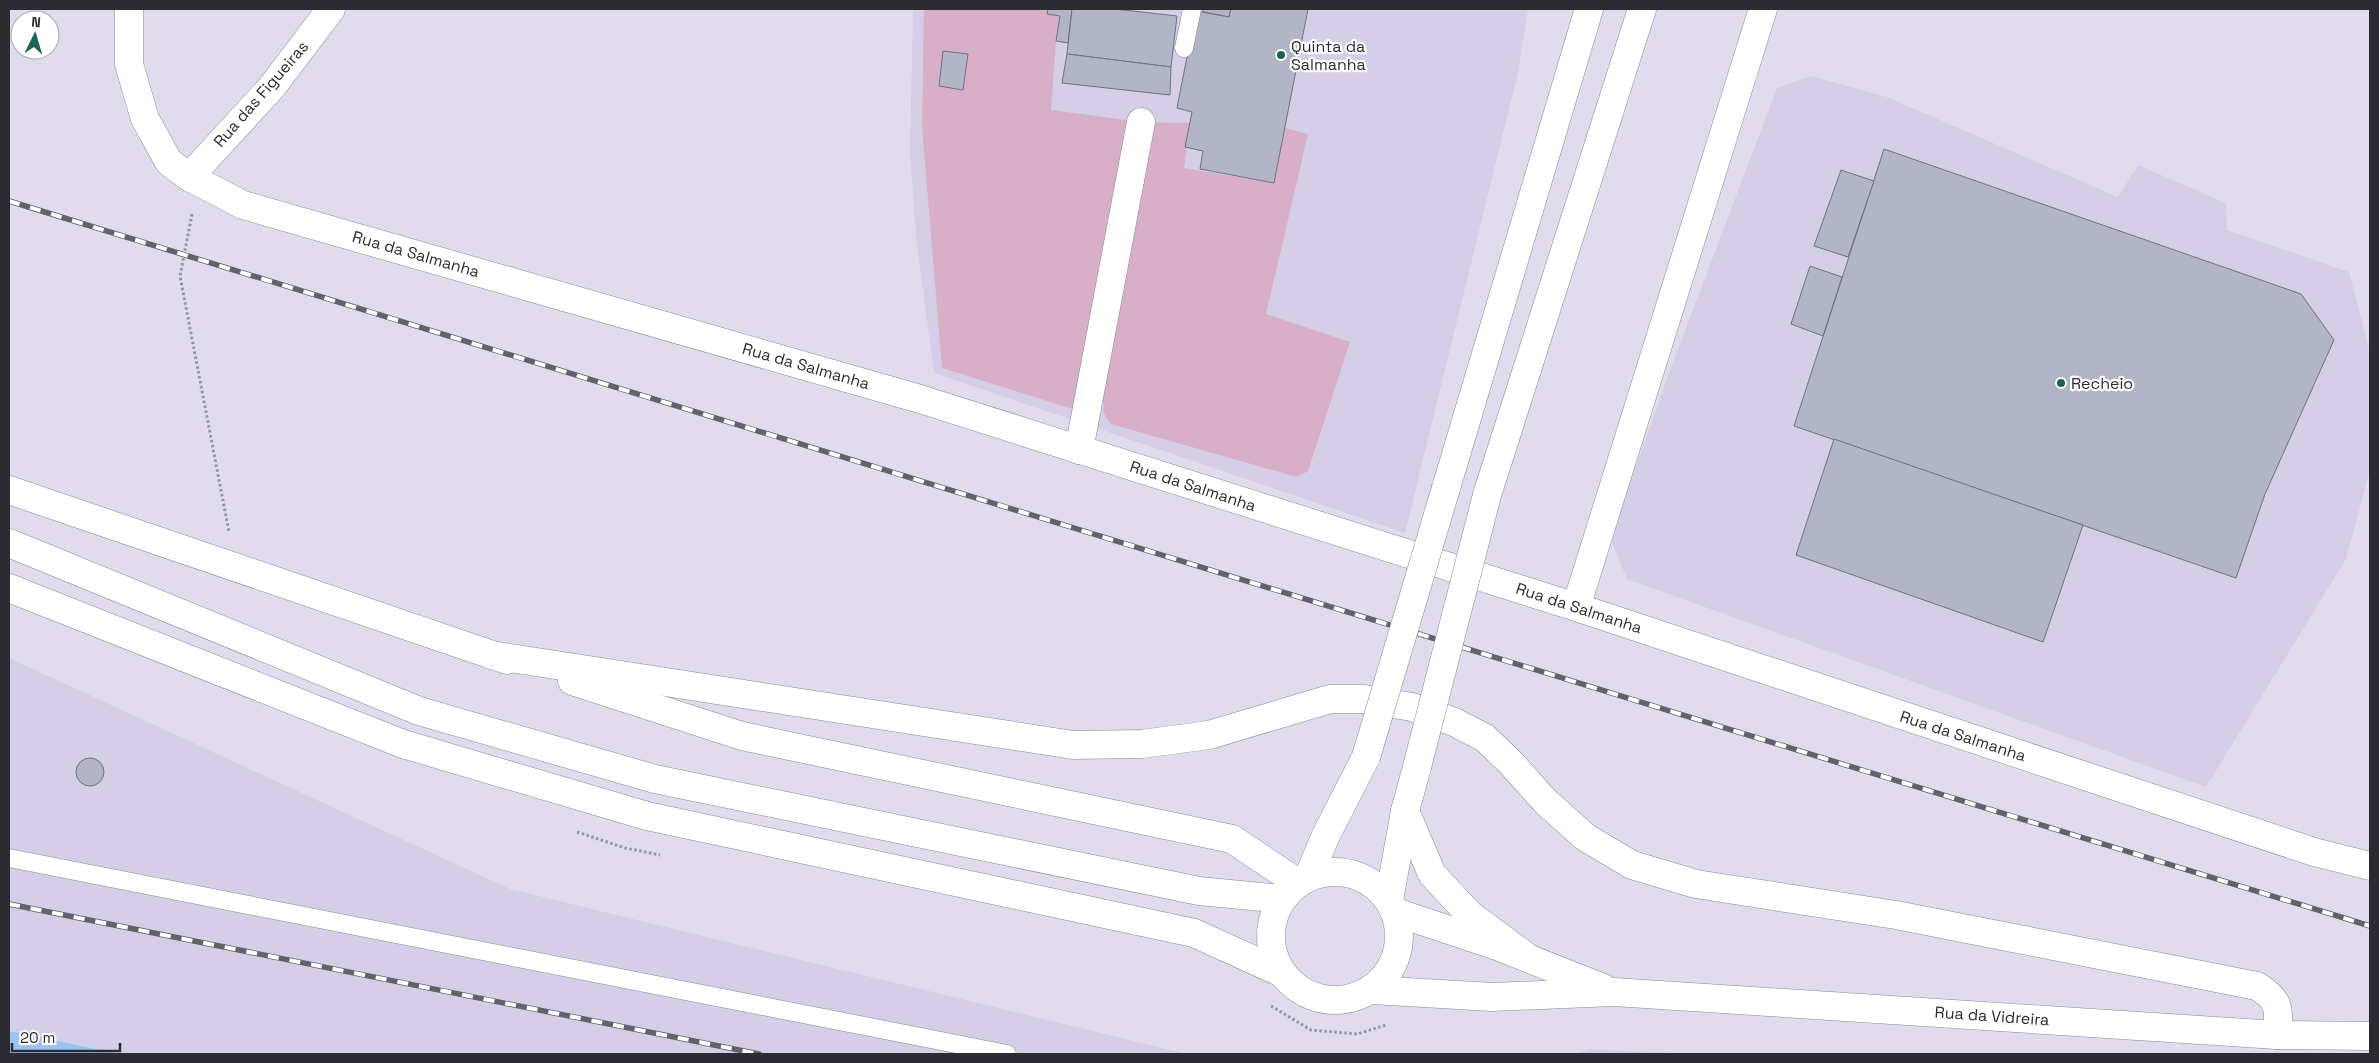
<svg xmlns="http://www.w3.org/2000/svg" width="2379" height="1063" font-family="'Space Grotesk',sans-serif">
<rect width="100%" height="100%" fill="#e0dced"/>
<g fill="#d4cee7">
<path d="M913,9H1528L1518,72L1405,533L934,373L916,238L910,151Z"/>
<path d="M1811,76L1887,97L2118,197L2138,165L2226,203L2227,230L2349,272L2370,352V470L2346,559L2206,787L1627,579L1610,538L1669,373L1777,88Z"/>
<path d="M9,658L510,889L1187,1054H120L9,1031Z"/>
<path d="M1589,1049L1692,1054H1577Z"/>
</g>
<path fill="#d9afc7" d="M924,9H1048L1047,14L1060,16L1056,41L1051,110L1141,122L1190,123L1184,168L1274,183L1285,128L1308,134L1266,314L1350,342L1308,471L1297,477L1111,424L1103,412L1104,403L1078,401L1076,410L942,368L922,126Z"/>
<path fill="#99c4f0" d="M9,1031L120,1054H9Z"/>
<g fill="#b1b5c6" stroke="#6e7282">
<path d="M1048,9H1072L1068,43L1056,41L1060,16L1047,14Z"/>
<path d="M1072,9H1115L1177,16L1171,67L1067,54Z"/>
<path d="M1203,9H1231L1229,17L1203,12Z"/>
<path d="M1231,9H1308L1274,183L1200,169L1203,151L1185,147L1192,112L1177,108L1196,11L1229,17Z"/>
<path d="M943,51L968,54L963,90L939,86Z"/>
<path d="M1067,54L1171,67L1170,95L1062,83Z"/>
<path d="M1884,149L2301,294L2334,340L2265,494L2236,578L1794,426Z"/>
<path d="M1841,170L1874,181L1848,257L1814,246Z"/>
<path d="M1810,266L1842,277L1823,336L1791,324Z"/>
<path d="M1834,439L2083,525L2043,642L1796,555Z"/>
<circle cx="90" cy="772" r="14"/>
</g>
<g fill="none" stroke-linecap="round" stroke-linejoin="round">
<g stroke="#8c8898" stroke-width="19">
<g id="service">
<path d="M1184,48L1192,9"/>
<path d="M9,858L1007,1054"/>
</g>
</g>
<g stroke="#8c8898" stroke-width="29">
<g id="minor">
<path d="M129,9V64L145,119L169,162L189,177L243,205L920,399L1576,607L2314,852L2370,866"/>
<path d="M189,177L271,88L331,9"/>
<path d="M1079,450L1141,122"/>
<path d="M9,490L507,660"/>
<path d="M1576,607L1763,9"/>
<path d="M491,655L1073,745L1142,744L1209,735L1330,699H1364L1412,707L1454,722L1485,738L1511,763L1545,801L1585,837L1632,865L1696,884L1896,915L2257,986C2281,1001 2279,1009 2277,1035"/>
<path d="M572,681L742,736L1232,839L1298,883"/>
</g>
</g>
<g stroke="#8c8898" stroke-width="29">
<g id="tertiary">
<path d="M1395,912L1497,946L1603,988"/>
<path d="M1372,990L1492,997L1614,992L2277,1035L2370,1036"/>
</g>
</g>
<g stroke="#8c8898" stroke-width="29">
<g id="secondary">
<path d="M9,543L419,711L655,779L1199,891L1282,899"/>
<path d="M9,588L403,744L647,816L1194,933L1282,973"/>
<circle cx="1335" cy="936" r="64"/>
</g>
</g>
<g stroke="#8c8898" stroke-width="29">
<g id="motorway">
<path d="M1446,488L1589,9"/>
<path d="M1487,495L1642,9"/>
<path d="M1405,811L1432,874L1469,914L1528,958"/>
<path d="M1308,878L1326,835L1366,757"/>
<path d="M1389,900L1405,811L1417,767"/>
</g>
</g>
<g stroke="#9794a1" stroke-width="3" stroke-dasharray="2.5 2.5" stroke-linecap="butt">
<path d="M192,214L180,276L229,532"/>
<path d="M577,832L625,848L660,855"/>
<path d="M1271,1006L1311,1030L1357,1034L1386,1025"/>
</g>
<use href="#service" stroke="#fff" stroke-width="18"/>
<use href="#minor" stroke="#fff" stroke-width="28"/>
<use href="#tertiary" stroke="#fff" stroke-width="28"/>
<use href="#secondary" stroke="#fff" stroke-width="28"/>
<use href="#motorway" stroke="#fff" stroke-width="28"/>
<g stroke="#64616b" stroke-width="5.5">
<g id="rail">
<path d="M9,201L2370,926"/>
<path d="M9,904L759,1054"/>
</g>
</g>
<use href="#rail" stroke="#fff" stroke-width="4" stroke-dasharray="11" stroke-linecap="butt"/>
<g stroke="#8c8898" stroke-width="29" stroke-linecap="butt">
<g id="motorway-bridge">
<path d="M1366,757L1446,488"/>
<path d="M1417,767L1487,495"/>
</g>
</g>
<use href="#motorway-bridge" stroke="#fff" stroke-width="28"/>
</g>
<g fill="#1b6358" stroke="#fff" stroke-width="2">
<circle cx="1281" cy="55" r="5"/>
<circle cx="2061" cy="383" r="5"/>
</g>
<g text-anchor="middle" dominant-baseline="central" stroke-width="4.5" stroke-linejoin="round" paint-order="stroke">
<g font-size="16" fill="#2d2b32" stroke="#fff" text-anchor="start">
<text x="1291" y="46">Quinta da<tspan x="1291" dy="18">Salmanha</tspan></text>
<text x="2071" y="383">Recheio</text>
</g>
<g font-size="16" fill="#2d2b32" stroke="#fff">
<text transform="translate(261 94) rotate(-49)">Rua das Figueiras</text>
<text transform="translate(416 254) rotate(16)">Rua da Salmanha</text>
<text transform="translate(806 366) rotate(16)">Rua da Salmanha</text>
<text transform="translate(1193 486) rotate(18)">Rua da Salmanha</text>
<text transform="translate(1579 608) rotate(18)">Rua da Salmanha</text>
<text transform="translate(1963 736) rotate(18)">Rua da Salmanha</text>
<text transform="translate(1992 1016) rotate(4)">Rua da Vidreira</text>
</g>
</g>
<rect width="2379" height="1063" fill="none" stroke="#2d2b32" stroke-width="20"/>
<g transform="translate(35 35) rotate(5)"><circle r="24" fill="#ffffff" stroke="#abaaad"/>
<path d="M0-4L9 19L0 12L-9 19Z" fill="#1b6358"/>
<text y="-8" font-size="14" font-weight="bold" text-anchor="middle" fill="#2d2b32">N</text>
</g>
<path d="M12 1043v8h108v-8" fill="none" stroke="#2d2b32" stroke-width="2.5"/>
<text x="20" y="1043" font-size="15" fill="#2d2b32" stroke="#ffffff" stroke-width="4" paint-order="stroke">20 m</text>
</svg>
